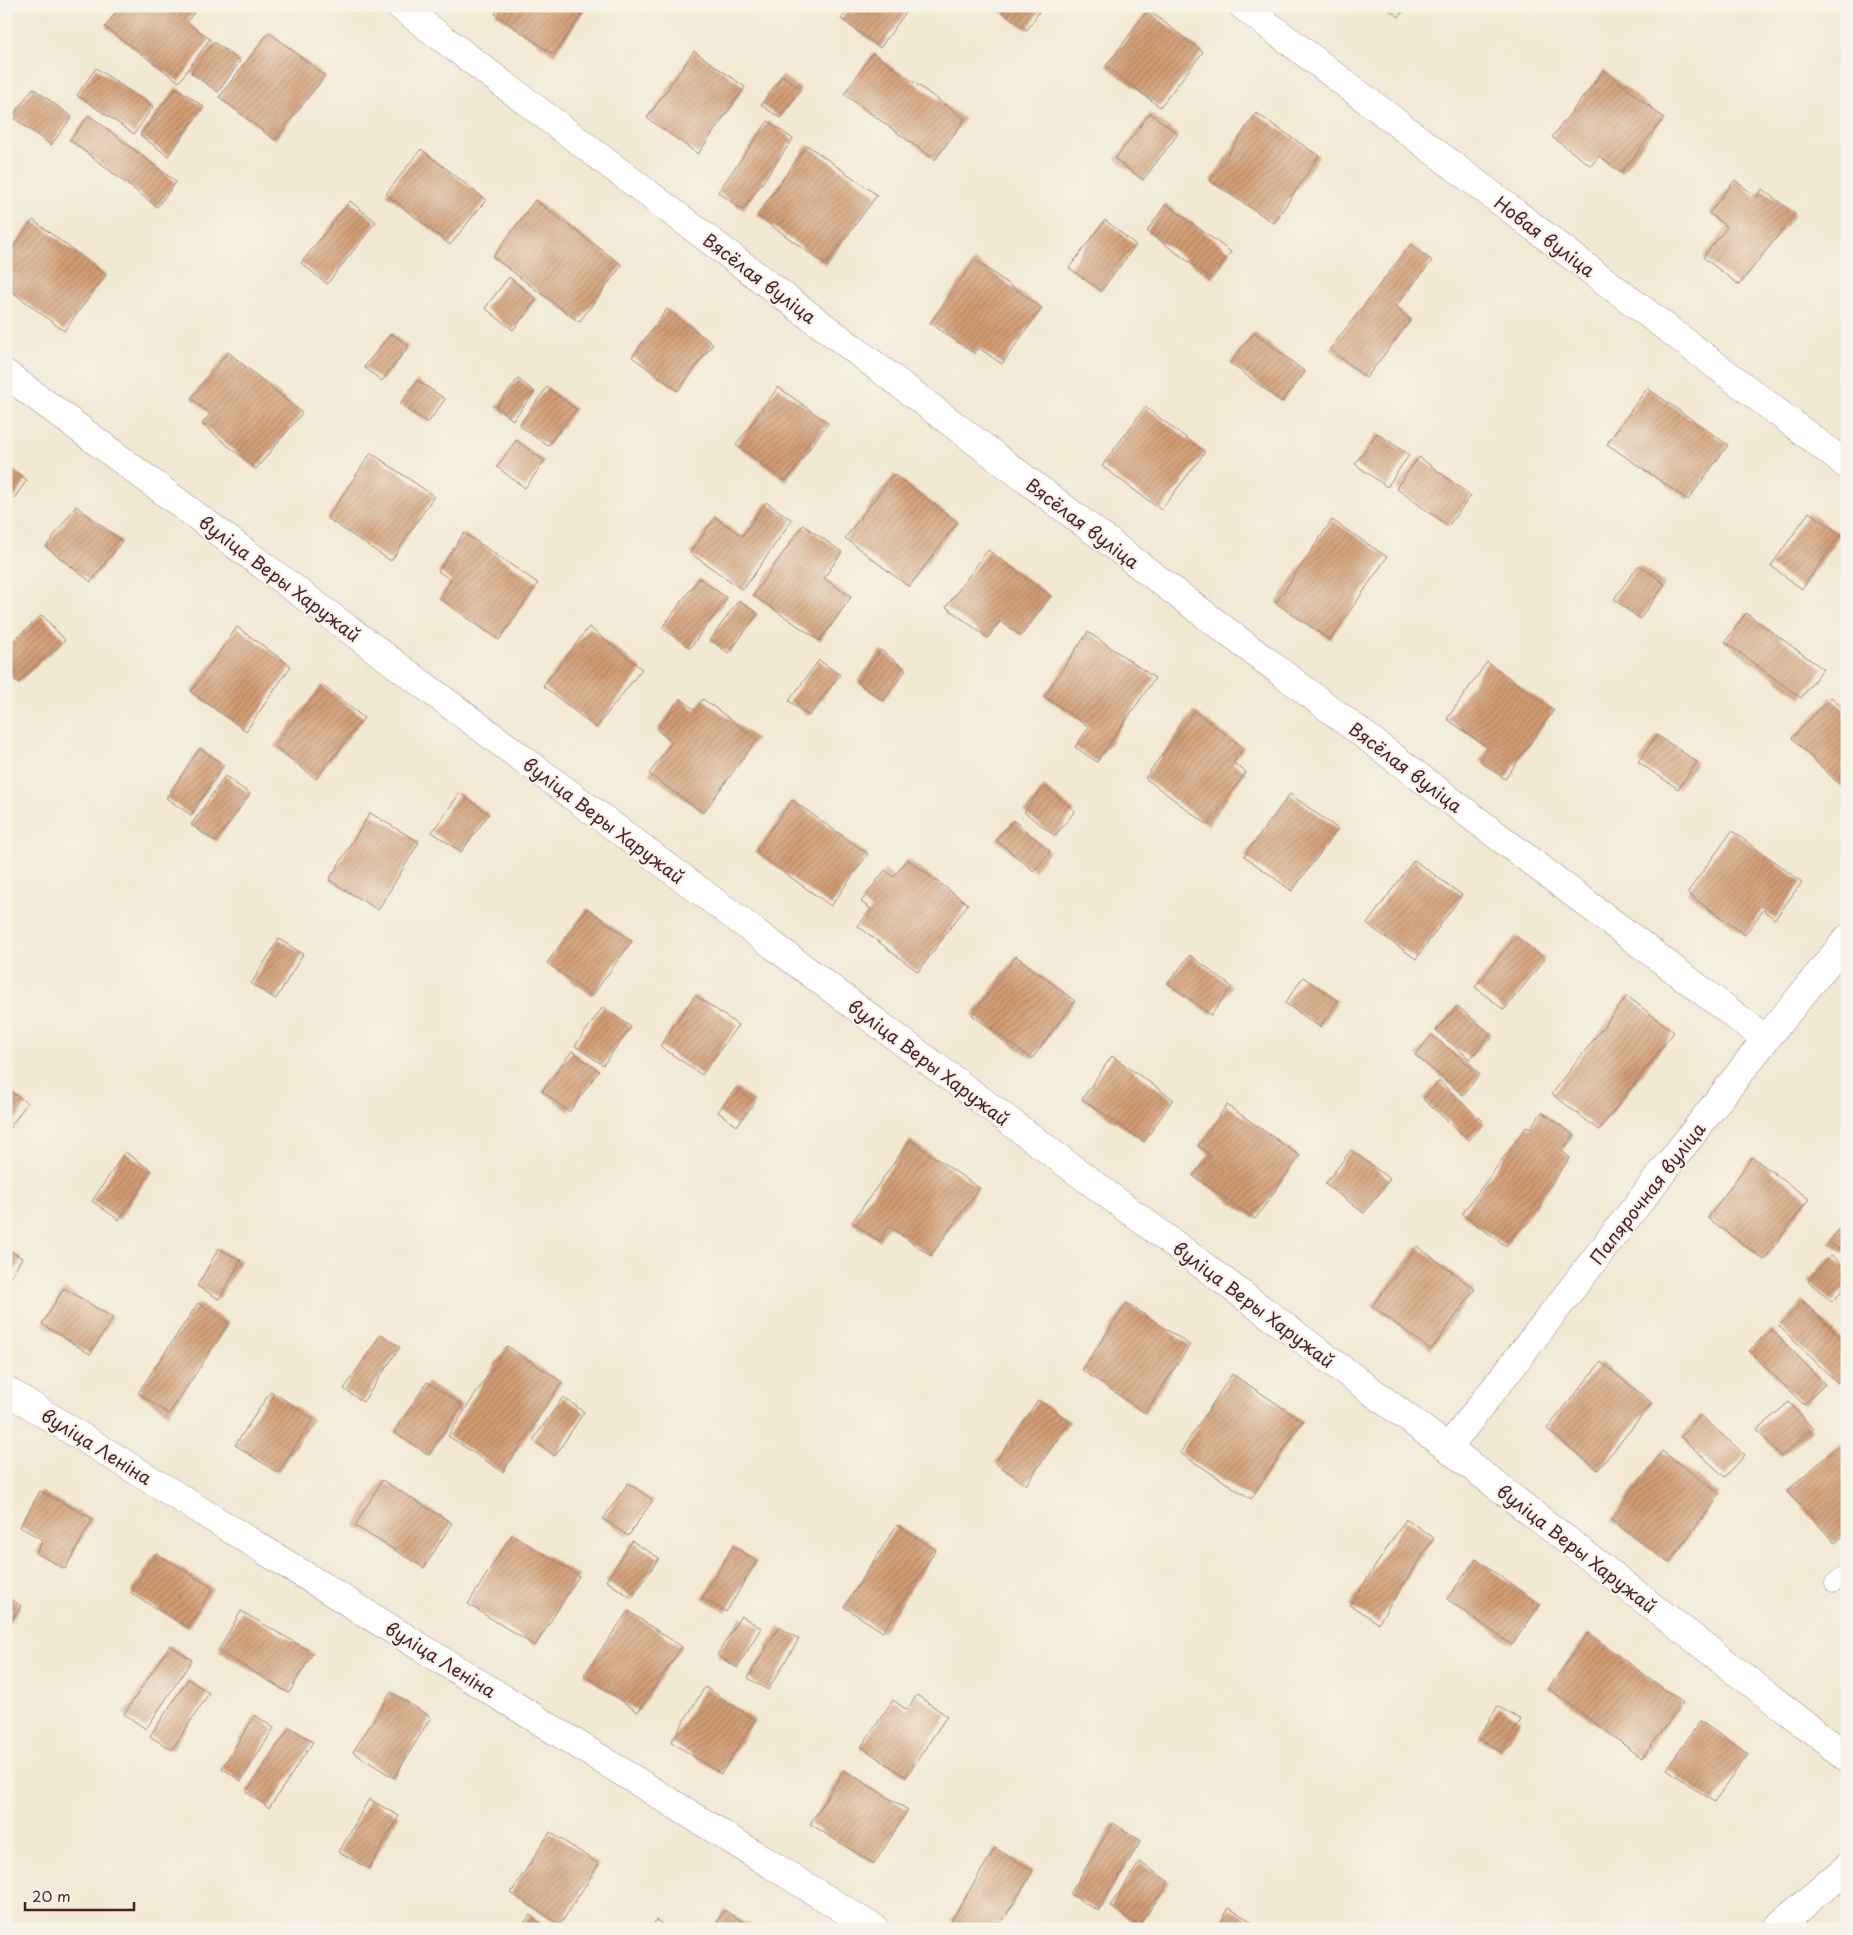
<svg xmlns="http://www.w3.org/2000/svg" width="1853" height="1935" font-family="'Playpen Sans',sans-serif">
<defs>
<pattern id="building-hatch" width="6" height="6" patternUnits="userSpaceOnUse" patternTransform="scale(1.25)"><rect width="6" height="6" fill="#d19d74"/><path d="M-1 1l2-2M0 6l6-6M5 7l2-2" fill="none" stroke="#ac7f5f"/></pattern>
</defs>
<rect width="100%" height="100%" fill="#f7f3e8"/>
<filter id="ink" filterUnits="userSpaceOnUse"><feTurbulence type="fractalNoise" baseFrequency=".02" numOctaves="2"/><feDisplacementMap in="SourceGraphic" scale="10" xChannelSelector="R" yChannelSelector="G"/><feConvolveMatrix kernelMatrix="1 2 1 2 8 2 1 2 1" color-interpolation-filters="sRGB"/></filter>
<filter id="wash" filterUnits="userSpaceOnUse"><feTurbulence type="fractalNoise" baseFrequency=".0096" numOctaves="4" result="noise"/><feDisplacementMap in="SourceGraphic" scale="20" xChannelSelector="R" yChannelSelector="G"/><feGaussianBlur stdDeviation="1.12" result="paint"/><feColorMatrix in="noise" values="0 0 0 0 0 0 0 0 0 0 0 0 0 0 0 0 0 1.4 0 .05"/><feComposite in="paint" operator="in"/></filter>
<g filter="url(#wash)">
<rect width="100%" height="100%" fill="#f2e9d3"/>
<g id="blocks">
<g fill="url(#building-hatch)">
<path d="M108,6H198L187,22L210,39L179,82L105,27L116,12Z"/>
<path d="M500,6H588L554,55L495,14Z"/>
<path d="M850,6H897L906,12L880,48L841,19Z"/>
<path d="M993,6H1043L1027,30Z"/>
<path d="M1384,6H1407L1399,17Z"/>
<path d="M1148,10L1203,52L1160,107L1106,66Z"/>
<path d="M269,32L325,76L275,140L219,97Z"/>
<path d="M214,42L240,61L218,92L191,73Z"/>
<path d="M694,51L745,87L698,154L647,118Z"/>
<path d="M873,53L965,119L935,160L844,94Z"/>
<path d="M96,68L153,107L134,134L77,95Z"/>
<path d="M1604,70L1664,118L1621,173L1599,156L1591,166L1552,137Z"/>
<path d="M782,75L801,89L780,118L761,105Z"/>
<path d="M176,87L204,107L168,156L140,135Z"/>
<path d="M33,88L72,117L51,145L12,117Z"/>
<path d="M1150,113L1178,134L1143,180L1115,159Z"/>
<path d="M1256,113L1319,156L1274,223L1210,181Z"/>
<path d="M89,115L176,182L157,207L70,140Z"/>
<path d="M768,121L793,139L743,210L718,192Z"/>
<path d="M807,145L877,195L826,265L757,215Z"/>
<path d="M421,149L486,200L450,245L386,194Z"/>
<path d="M1735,180L1756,197L1762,189L1795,214L1739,285L1703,257L1727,227L1709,213Z"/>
<path d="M535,200L622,265L579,322L493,257Z"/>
<path d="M350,201L376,222L327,284L301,263Z"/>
<path d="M1166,204L1231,252L1212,279L1147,231Z"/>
<path d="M33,220L106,275L64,331L6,287V256Z"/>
<path d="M1105,220L1136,245L1101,291L1069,268Z"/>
<path d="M1411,244L1432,261L1395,307L1411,320L1366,378L1330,349Z"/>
<path d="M975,260L1042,308L1002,364L979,348L975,354L930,323Z"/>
<path d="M509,277L537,299L513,330L485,308Z"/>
<path d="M667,309L713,344L678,391L632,357Z"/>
<path d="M1254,332L1305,372L1282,402L1230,363Z"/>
<path d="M391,333L409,346L382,381L364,367Z"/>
<path d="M228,352L302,413L256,469L202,424L210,414L191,398Z"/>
<path d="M518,379L535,392L513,420L496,407Z"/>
<path d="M417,380L445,399L428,423L400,404Z"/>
<path d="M547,387L576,409L548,446L519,425Z"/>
<path d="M778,387L828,423L786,481L736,445Z"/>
<path d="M1647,388L1728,445L1688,500L1607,444Z"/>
<path d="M1145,407L1205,452L1161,510L1102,466Z"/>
<path d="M1377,433L1409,455L1387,487L1355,464Z"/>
<path d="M516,440L545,461L525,488L497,467Z"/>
<path d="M371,453L434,496L391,561L327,518Z"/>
<path d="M1419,457L1471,496L1448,526L1396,488Z"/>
<path d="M6,465L27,480L6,509Z"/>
<path d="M894,474L958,522L909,587L845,538Z"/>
<path d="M766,502L792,520L743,590L690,553L715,517L742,536Z"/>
<path d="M76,506L122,541L91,582L46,547Z"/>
<path d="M1809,512L1841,534L1802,589L1771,566Z"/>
<path d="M1332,520L1387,557L1330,640L1276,603Z"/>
<path d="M803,525L842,552L824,578L851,597L820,641L753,595Z"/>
<path d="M464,533L538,583L499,640L439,598L451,580L438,571Z"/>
<path d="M988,550L1051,596L1021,636L1000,621L988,638L946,607Z"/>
<path d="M1639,565L1665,584L1640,619L1614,599Z"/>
<path d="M699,578L727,598L690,648L662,628Z"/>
<path d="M739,600L758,614L729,653L710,640Z"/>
<path d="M1746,613L1823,669L1801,698L1725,642Z"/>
<path d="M42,615L65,640L18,683L6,670V648Z"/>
<path d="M237,627L291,666L246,731L191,692Z"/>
<path d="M589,627L642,669L596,728L543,686Z"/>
<path d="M1088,632L1155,678L1097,762L1075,747L1089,727L1044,696Z"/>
<path d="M881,650L906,670L883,701L857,682Z"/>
<path d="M819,660L840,675L809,716L789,701Z"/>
<path d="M1487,662L1554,710L1505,779L1480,761L1488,748L1447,719Z"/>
<path d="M322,685L364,718L316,779L274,746Z"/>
<path d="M1831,697L1847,712V792L1792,738Z"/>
<path d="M680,698L695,710L703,699L757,739L703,813L649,774L672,742L657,730Z"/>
<path d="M1194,711L1244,748L1233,763L1246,772L1208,825L1145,778Z"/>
<path d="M1657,735L1697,762L1678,789L1638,762Z"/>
<path d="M200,748L224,765L191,815L166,798Z"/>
<path d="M225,776L250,794L216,842L191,825Z"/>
<path d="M1044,786L1075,811L1055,836L1024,812Z"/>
<path d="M460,793L489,814L461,852L432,832Z"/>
<path d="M1290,794L1338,829L1292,891L1244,856Z"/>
<path d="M792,800L868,854L831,906L755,852Z"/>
<path d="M370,813L419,842L378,910L329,880Z"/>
<path d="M1013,820L1050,851L1034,871L996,840Z"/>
<path d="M1732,831L1802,882L1775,919L1763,910L1745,935L1687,893Z"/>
<path d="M907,859L968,904L918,972L858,926L871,909L861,902L885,870L894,877Z"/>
<path d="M1414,860L1462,895L1416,959L1367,924Z"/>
<path d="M587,908L632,941L592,996L547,963Z"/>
<path d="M1516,936L1545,959L1504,1010L1475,987Z"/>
<path d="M279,939L303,954L276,999L251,984Z"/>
<path d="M1190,955L1232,987L1211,1015L1168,983Z"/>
<path d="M1016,956L1075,1001L1032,1059L972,1015Z"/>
<path d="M1303,977L1338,1001L1320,1027L1285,1003Z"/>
<path d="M695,995L738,1025L702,1075L660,1046Z"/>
<path d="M1627,996L1674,1032L1599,1130L1552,1094Z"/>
<path d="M1457,1006L1491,1034L1470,1059L1436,1031Z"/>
<path d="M603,1007L631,1027L603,1065L575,1046Z"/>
<path d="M1432,1035L1480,1074L1463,1095L1415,1055Z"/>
<path d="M572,1051L599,1071L569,1112L542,1091Z"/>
<path d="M6,1053L12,1058L6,1065Z"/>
<path d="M1112,1056L1173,1099L1144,1142L1082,1099Z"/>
<path d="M1439,1081L1484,1123L1469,1140L1423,1099Z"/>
<path d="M6,1088L27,1103L6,1133Z"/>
<path d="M736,1088L755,1102L737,1126L718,1112Z"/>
<path d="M1227,1105L1300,1156L1255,1219L1193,1176L1209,1154L1198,1146Z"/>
<path d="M1542,1112L1574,1135L1562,1151L1570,1158L1506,1246L1462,1214L1527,1126L1530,1128Z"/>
<path d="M910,1140L979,1188L931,1256L889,1226L879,1241L852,1222Z"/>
<path d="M1351,1150L1390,1179L1364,1213L1325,1184Z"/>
<path d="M125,1152L152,1171L119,1220L92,1201Z"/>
<path d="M1752,1157L1809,1199L1764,1260L1708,1218Z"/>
<path d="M1847,1218V1255L1829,1242Z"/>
<path d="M1417,1246L1475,1289L1431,1350L1372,1306Z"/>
<path d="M6,1248L22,1258L6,1284Z"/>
<path d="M219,1248L241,1261L219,1299L197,1286Z"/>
<path d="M1831,1255L1847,1269V1285L1832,1302L1808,1281Z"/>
<path d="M64,1288L113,1318L90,1354L42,1324Z"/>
<path d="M1803,1301L1847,1344V1373L1837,1383L1779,1326Z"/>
<path d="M198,1303L229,1323L169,1414L138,1393Z"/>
<path d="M1127,1303L1190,1345L1145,1413L1082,1370Z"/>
<path d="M1771,1329L1825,1384L1804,1405L1749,1351Z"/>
<path d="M381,1334L400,1347L363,1402L344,1389Z"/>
<path d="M507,1346L562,1382L503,1472L448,1436Z"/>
<path d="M1601,1362L1652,1403L1598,1470L1547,1429Z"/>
<path d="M1232,1374L1303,1421L1251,1499L1180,1453Z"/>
<path d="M427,1382L462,1405L429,1455L394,1432Z"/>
<path d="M271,1391L313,1419L278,1473L235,1445Z"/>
<path d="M563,1397L584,1412L555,1456L533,1440Z"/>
<path d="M1038,1400L1070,1421L1026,1485L995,1463Z"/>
<path d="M1789,1402L1813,1429L1781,1457L1757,1429Z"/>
<path d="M1700,1415L1745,1455L1725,1477L1681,1437Z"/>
<path d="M1847,1438V1533L1835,1543L1787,1491Z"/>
<path d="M1662,1451L1720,1494L1669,1563L1611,1520Z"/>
<path d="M382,1480L452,1523L424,1568L355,1526Z"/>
<path d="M628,1483L653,1500L628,1536L603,1519Z"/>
<path d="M40,1491L93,1519L65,1569L36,1553L43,1540L20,1527Z"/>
<path d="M1406,1519L1434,1538L1378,1623L1350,1605Z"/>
<path d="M897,1525L936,1550L883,1632L844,1607Z"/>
<path d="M512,1534L579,1576L535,1646L468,1604Z"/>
<path d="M632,1541L659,1558L632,1598L606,1581Z"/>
<path d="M733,1546L757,1561L726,1612L702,1598Z"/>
<path d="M156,1553L213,1588L188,1628L131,1593Z"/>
<path d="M1476,1559L1540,1605L1512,1645L1447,1599Z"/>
<path d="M6,1596L21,1606L6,1628Z"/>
<path d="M241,1611L313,1653L289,1693L218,1651Z"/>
<path d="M628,1611L682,1647L638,1712L584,1675Z"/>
<path d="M741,1616L761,1628L737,1668L717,1655Z"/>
<path d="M779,1627L799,1639L768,1690L748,1678Z"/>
<path d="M1588,1633L1683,1703L1642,1758L1548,1688Z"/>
<path d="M170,1645L192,1660L146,1729L124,1714Z"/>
<path d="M188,1679L209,1693L172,1750L150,1736Z"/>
<path d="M705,1687L755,1720L721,1774L671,1742Z"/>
<path d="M391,1692L431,1717L394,1778L353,1752Z"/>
<path d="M917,1695L947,1716L906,1777L861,1747L893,1700L907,1710Z"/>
<path d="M1498,1706L1521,1720L1501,1752L1478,1738Z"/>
<path d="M255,1715L274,1728L241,1781L222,1768Z"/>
<path d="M1700,1721L1748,1754L1714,1802L1667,1769Z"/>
<path d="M290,1727L313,1742L269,1808L246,1792Z"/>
<path d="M844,1770L908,1810L874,1864L810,1824Z"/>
<path d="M369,1799L399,1816L369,1869L339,1852Z"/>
<path d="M1113,1823L1141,1841L1098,1911L1070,1894Z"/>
<path d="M550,1832L599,1864L560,1925L511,1893Z"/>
<path d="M995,1848L1033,1871L998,1929H964L951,1921Z"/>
<path d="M1140,1862L1169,1882L1139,1926L1110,1906Z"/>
<path d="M1229,1908L1252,1922L1249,1929H1217Z"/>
<path d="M724,1910L755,1929H713Z"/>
<path d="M530,1915L548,1929H520Z"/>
<path d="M656,1920L670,1929H650Z"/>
</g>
</g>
</g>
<g filter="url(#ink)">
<use href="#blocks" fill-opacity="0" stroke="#9e847f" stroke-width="1"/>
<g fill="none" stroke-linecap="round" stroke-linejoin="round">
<g stroke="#9e847f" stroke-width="19">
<path id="lane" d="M1834,1583L1847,1573"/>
</g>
<g stroke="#9e847f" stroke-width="29">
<g id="street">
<path d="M400,6L1766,1039"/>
<path d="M1243,6L1847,465"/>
<path d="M6,374L1448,1448L1847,1757"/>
<path d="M1448,1448L1766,1039L1847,939"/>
<path d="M1776,1929L1847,1868"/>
</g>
</g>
<g stroke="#9e847f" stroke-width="29">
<path id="secondary" d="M6,1390L875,1929"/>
</g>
<use href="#lane" stroke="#fff" stroke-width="18"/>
<use href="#street" stroke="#fff" stroke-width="28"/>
<use href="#secondary" stroke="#fff" stroke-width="28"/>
</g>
</g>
<g text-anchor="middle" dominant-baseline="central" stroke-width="4.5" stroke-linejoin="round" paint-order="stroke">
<g font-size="18" fill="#4a1f2b" stroke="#f7f3e8">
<text transform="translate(1545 236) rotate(37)">Новая вуліца</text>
<text transform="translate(760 278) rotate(37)">Вясёлая вуліца</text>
<text transform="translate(1083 523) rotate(37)">Вясёлая вуліца</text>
<text transform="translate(280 578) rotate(37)">вуліца Веры Харужай</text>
<text transform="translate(1406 767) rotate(37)">Вясёлая вуліца</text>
<text transform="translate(604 820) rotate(37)">вуліца Веры Харужай</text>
<text transform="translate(929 1062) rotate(37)">вуліца Веры Харужай</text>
<text transform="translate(1647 1193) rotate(-52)">Папярочная вуліца</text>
<text transform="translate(1254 1304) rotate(37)">вуліца Веры Харужай</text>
<text transform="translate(97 1446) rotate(32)">вуліца Леніна</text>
<text transform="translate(1577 1548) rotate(38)">вуліца Веры Харужай</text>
<text transform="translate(441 1659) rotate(32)">вуліца Леніна</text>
</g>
</g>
<rect width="1853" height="1935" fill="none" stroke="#f7f3e8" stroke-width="25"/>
<path d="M25 1902v8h109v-8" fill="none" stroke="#4a1f2b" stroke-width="2.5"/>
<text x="32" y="1902" font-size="15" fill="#4a1f2b" stroke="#f7f3e8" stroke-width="4" paint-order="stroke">20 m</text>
</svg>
